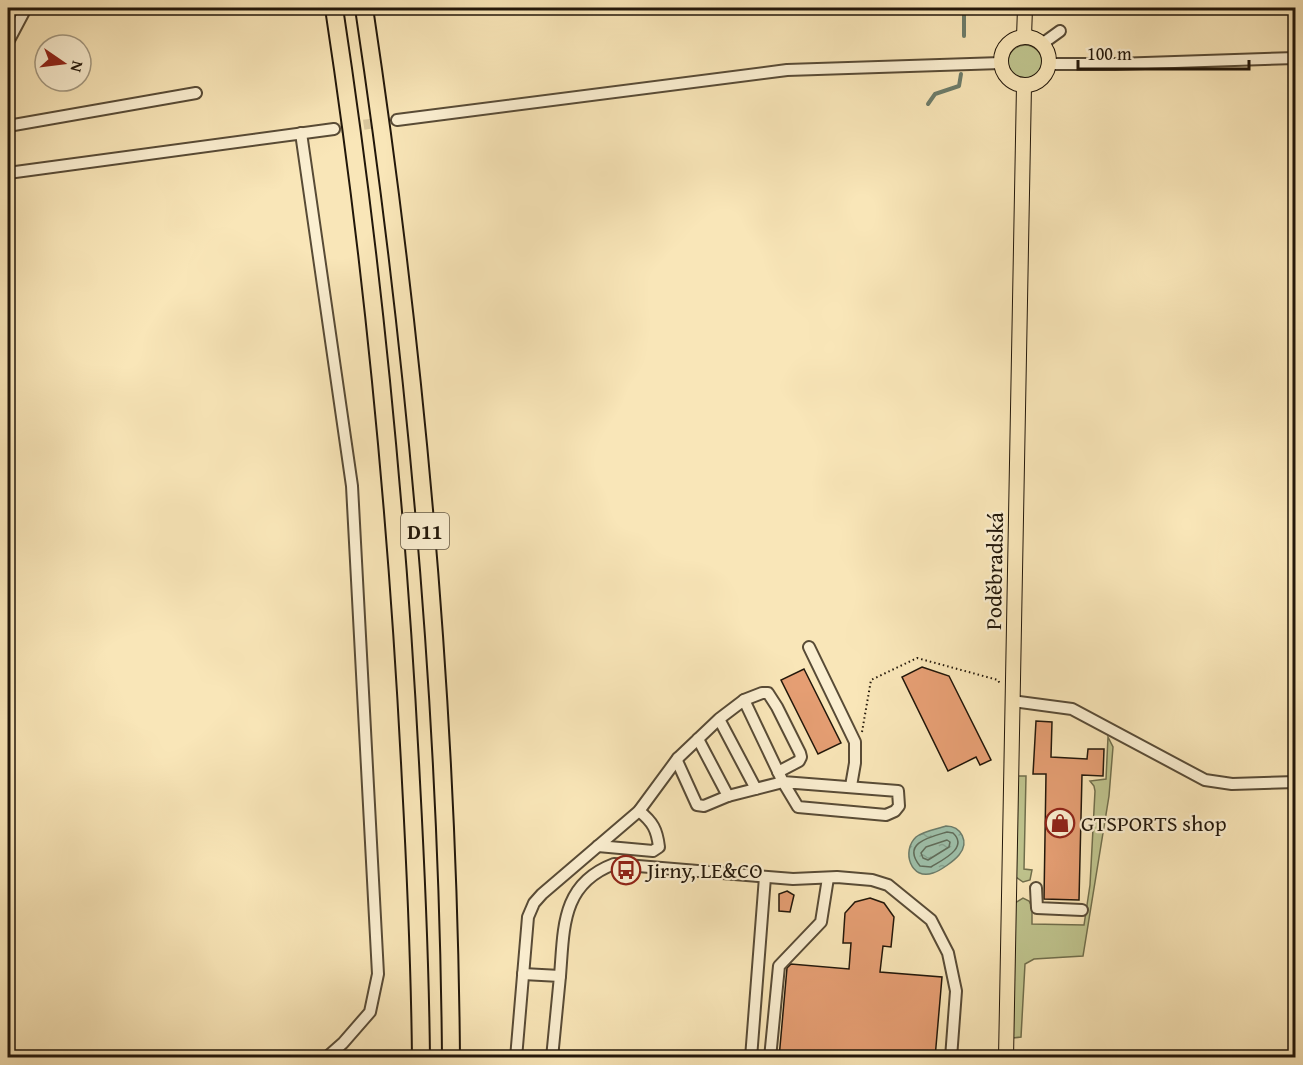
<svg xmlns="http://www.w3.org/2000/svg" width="1303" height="1065" font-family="'Gentium Book Plus',serif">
<defs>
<pattern id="water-ripples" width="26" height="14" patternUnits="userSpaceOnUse" patternTransform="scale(1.5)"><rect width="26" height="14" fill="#9ec0aa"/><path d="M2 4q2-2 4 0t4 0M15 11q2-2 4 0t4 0" fill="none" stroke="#88a491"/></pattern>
</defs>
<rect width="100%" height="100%" fill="#f9e6b8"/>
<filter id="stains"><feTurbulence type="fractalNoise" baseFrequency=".00333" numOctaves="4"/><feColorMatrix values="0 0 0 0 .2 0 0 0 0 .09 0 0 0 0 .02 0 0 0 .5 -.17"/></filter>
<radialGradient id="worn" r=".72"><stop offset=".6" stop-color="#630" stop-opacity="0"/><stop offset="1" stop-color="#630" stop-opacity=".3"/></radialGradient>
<g fill="#bfc48e" stroke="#706e4c" stroke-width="1.5">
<circle cx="1025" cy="62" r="17"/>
<path d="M1108,737L1113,747L1109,796L1083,956L1034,959L1025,964L1021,1037L1013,1038L1015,903L1023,898L1029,901L1032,907V924L1084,925L1090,885L1095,791L1094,786L1090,781L1106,779Z"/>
<path d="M1017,776H1026L1024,869L1032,870L1030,880L1023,882L1016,877Z"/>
</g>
<path fill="url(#water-ripples)" stroke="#6c7c6a" stroke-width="1.5" d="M946,826C961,826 970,842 959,855C954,861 940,871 933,873C911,881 901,851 916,837C923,831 937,829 946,826Z"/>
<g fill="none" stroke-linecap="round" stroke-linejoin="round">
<g stroke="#606c5a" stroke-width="1.5">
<path d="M947,832L953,833C969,848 942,860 931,867L920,866C901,843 930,837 947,832Z"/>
<path d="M947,840L950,842L949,847L928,860L923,858L921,853L926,847Z"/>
</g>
<g stroke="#6c7c6a" stroke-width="4">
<path d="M964,36V8"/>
<path d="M928,104L935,94L959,86L961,74"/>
</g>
</g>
<g fill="#e59e73" stroke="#22170a" stroke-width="1.5">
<path d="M922,667L949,676L991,760L980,765L976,757L948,771L902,677Z"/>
<path d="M804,669L841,743L818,754L781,680Z"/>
<path d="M1036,721L1052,722L1051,757L1087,759L1088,749H1104L1103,776L1082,775L1079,900L1044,899L1046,774H1033Z"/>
<path d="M787,891L794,895L790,912L779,911V894Z"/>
<path d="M870,898L884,903L894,917L891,947L883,946L880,972L942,977L935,1058H779L787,968L791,964L849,969L851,943H843L845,913L855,902Z"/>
</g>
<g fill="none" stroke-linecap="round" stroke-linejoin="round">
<path stroke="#d9c79e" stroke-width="10" stroke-dasharray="10 5" stroke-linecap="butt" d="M334,129L397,120"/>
<g stroke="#584b36" stroke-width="14">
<g id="minor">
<path d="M8,42L26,8"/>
<path d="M1042,44L1060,31"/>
<path d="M1049,64H1115L1296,58"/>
<path d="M397,120L787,70L1001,63"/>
<path d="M8,126L196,93"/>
<path d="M301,133L352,486L378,974L370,1012L343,1043L326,1058"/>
<path d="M8,173L334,129"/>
<path d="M809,647L855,742V763L851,786"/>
<path d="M744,700L762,693H768L777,707L800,753L801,757L799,761L778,772"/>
<path d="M1012,701L1072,709L1205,780L1232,784L1296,782"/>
<path d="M719,719L678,758L677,761L697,805L704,806L728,796L783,782L898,791L899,806L895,811L886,815L798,807L783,782L744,700L719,719L756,789"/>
<path d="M698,739L728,796"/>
<path d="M598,846L653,851L659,847C657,830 653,822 639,811"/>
<path d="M1036,888L1037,908L1082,910"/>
<path d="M523,974L560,976L552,1058"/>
<path d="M560,976C564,928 561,884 614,864L793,879L837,877L872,880L888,885L931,920L948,953L956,991L951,1058"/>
<path d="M516,1058L528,917L534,903L542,894L639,811L678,758"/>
<path d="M751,1058L765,877"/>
<path d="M770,1058L779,966L821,922L828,878"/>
</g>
</g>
<g stroke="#22170a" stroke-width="16">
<g id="major">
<path d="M1024,37L1025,8"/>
<circle cx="1025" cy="61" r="24"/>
<path d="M1006,1058L1024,85"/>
</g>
</g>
<g stroke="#22170a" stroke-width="20">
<g id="highway">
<path d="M334,8C373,264 398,523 411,782C416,874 420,966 421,1058"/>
<path d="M364,8C416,355 448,706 451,1058"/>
</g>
</g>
<path stroke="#22170a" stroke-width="2" stroke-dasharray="1.5 3" stroke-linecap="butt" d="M862,732L871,680L917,658L998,680L1000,684"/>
<use href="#minor" stroke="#fbefd1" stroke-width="10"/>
<use href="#major" stroke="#f9e6b8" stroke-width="14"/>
<use href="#highway" stroke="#f9e6b8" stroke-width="16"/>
</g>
<defs>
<g id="shop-ring" transform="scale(1.5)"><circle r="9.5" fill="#fbefd1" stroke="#8f2418" stroke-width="1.5"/><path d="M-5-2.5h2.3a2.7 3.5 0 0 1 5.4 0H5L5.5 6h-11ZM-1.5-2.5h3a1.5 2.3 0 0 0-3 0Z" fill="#8f2418"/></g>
<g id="bus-ring" transform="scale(1.5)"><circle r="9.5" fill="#fbefd1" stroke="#8f2418" stroke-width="1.5"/><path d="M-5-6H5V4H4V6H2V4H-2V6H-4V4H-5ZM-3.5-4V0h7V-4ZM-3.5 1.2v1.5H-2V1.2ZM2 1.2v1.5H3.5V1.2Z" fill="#8f2418"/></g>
</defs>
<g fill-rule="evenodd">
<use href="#shop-ring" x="1060" y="823"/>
<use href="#bus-ring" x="626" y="870"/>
</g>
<g text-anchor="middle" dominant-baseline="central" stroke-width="4.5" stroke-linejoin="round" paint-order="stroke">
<rect fill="#fbefd1" stroke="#635846" stroke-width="1.5" x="401" y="513" width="48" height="36" rx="4.5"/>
<g font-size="21" font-weight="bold" fill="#22170a">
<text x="425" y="531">D11</text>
</g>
<g font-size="22" fill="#22170a" stroke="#fbefd1">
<text transform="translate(994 571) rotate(-89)">Poděbradská</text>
</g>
<g font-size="22" fill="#22170a" stroke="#fbefd1" text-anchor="start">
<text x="1081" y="823">GTSPORTS shop</text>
<text x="647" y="870">Jirny, LE&amp;CO</text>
</g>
</g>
<rect width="1303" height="1065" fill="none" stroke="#f9e6b8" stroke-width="30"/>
<rect x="9" y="9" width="1285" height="1047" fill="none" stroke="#22170a" stroke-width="3"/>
<rect x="15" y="15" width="1273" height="1035" fill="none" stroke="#22170a" stroke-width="1.5"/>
<g transform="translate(63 63) rotate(104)"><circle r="28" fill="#fbefd1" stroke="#a49981" stroke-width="1.5"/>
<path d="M0-4.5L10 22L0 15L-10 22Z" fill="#8f2418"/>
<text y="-9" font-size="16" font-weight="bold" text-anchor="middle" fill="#22170a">N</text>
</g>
<path d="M1078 60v9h171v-9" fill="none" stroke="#22170a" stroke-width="3"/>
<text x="1087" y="60" font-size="18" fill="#22170a" stroke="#fbefd1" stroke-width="4.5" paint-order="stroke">100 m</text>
<rect width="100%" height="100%" filter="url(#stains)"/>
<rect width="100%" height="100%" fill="url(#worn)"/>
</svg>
